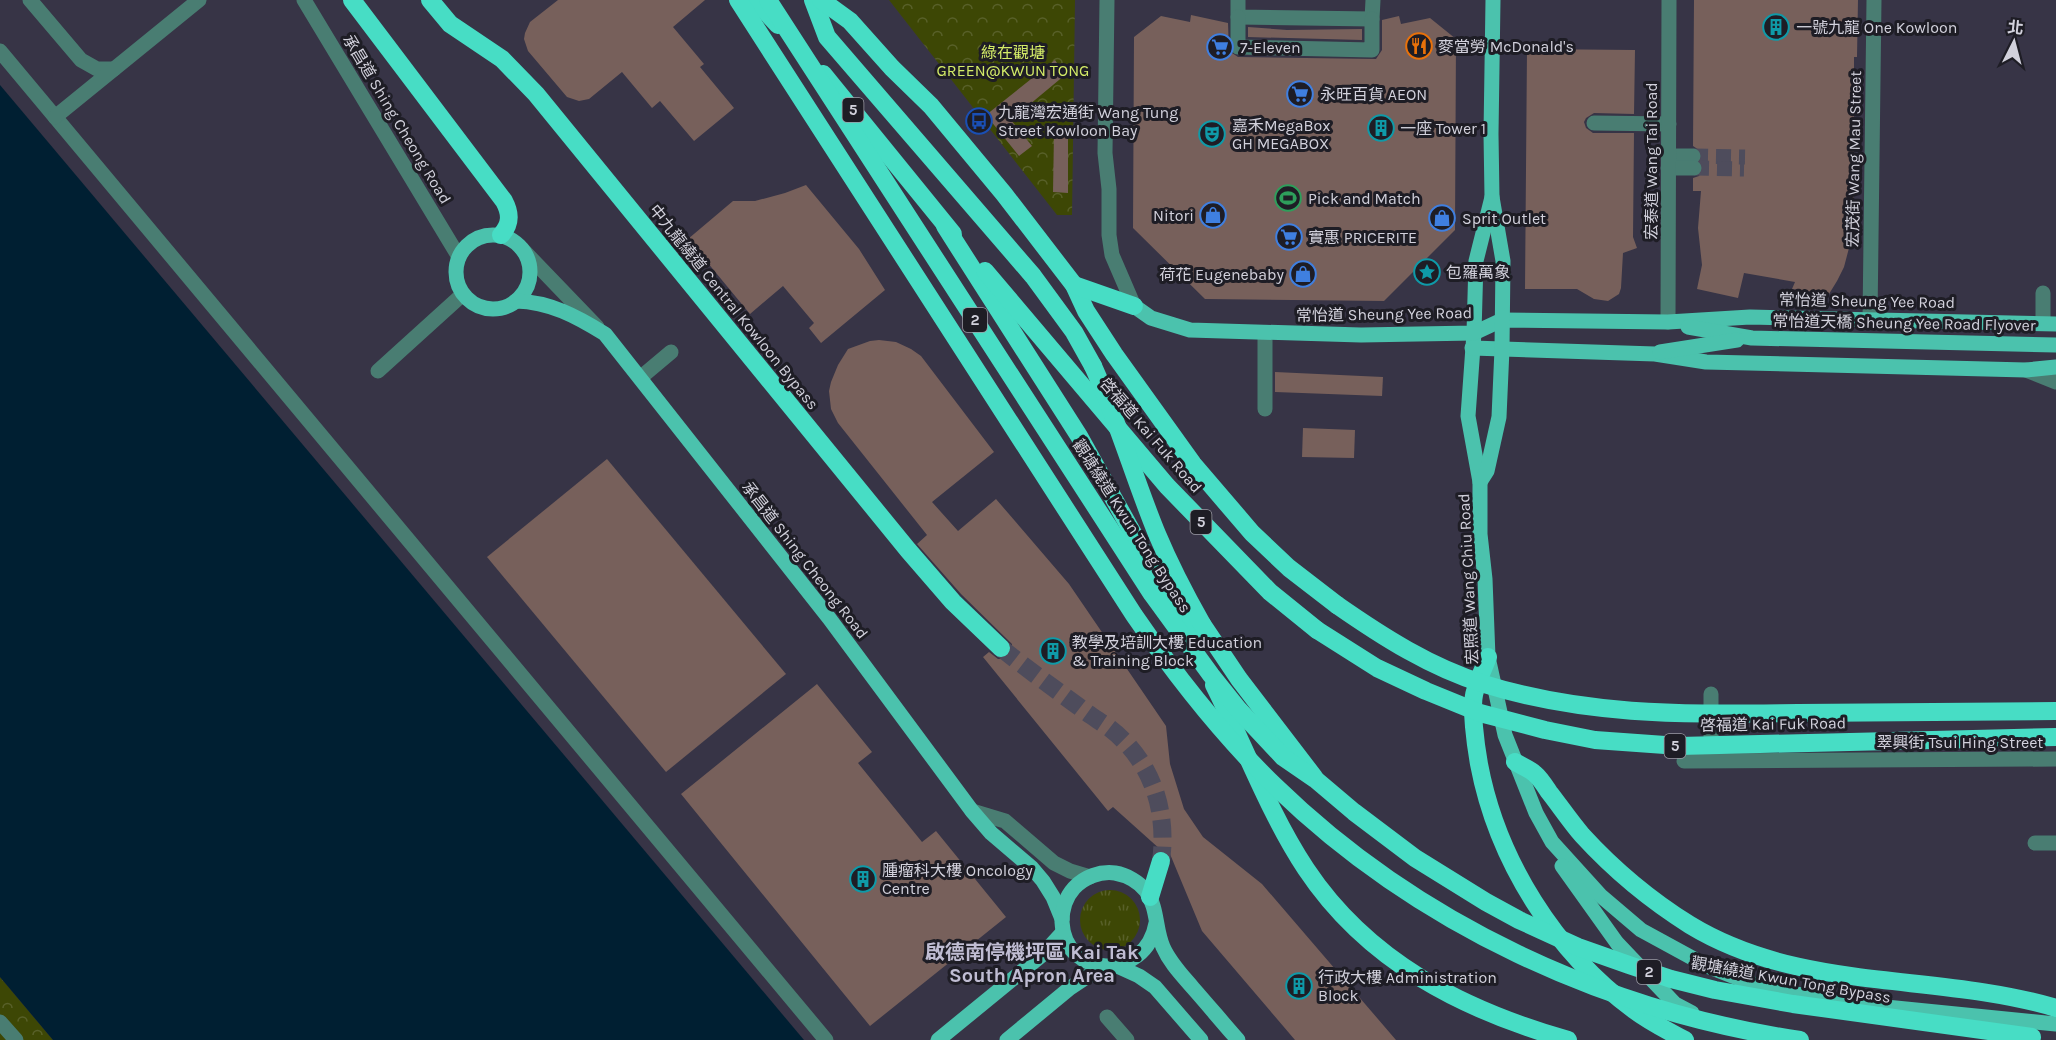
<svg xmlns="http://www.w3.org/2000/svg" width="2056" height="1040" font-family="Karla,'Noto Sans TC',sans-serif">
<defs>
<pattern id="grass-tufts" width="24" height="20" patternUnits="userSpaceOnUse" patternTransform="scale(1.5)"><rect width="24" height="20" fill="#3d4705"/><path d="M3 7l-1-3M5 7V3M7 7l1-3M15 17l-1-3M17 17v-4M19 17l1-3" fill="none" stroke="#586029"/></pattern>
<pattern id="park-crowns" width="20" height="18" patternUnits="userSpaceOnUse" patternTransform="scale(1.5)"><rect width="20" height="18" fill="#3d4705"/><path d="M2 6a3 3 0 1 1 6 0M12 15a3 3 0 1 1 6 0" fill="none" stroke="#586029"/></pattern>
</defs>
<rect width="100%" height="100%" fill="#373446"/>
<circle fill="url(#grass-tufts)" cx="1110" cy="920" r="30"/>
<g fill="url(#park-crowns)">
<path d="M889,0H1075L1072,215H1057Z"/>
<path d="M0,977L53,1040H0Z"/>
</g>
<path fill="#001f32" d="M0,85L804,1040H53L0,977Z"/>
<g fill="#77605b">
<path d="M558,0H705L673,27L704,64L700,67L734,108L694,141L660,101L652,108L622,72L589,99L579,101L567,97L528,51L524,39L525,33L530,22Z"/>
<path d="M1694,0H1858L1857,57H1854V189L1852,228L1849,248L1844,267L1837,281L1829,294L1792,289L1795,282L1744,273L1738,298L1697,289L1702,265L1698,228L1701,191H1693V178L1699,176L1704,167L1701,162L1702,152L1693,146Z"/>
<path d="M1191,15L1228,23L1229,51L1238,57L1376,59L1382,50V20L1399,16L1401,24L1430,18L1456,39L1455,230L1384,301L1205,299L1133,228L1134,37L1161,16L1190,22Z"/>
<path d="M1248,27L1287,30L1362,29V40L1248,37Z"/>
<path d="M1527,49L1635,50L1634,114L1594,113L1586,118L1584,122L1586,128L1593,133H1634L1633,237L1637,248L1623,253L1621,288L1619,294L1608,301L1594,299L1577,289H1525Z"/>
<path d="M1055,60L1065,75L1011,120L1032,146L1019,156L986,115Z"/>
<path d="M1054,132H1068V193L1053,192Z"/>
<path d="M806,185L859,249L885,290L821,343L809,328L814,323L783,286L750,314L688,239L733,201H755L785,193Z"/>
<path d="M879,340L896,342L911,349L921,356L994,452L932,502L958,531L996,499L1069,584L1166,726L1170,764L1184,809L1203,837L1262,884L1396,1040H1295L1202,931L1170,854L1161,850L1113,807L1108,811L983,657L989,652L998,659H1005L1012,651V644L961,594L917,544L927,535L838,423L831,409L829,391L831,382L838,365L848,349L870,341Z"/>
<path d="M1275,372L1383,377L1382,396L1275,392Z"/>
<path d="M1303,428L1355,430L1354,458L1302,457Z"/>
<path d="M607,459L786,674L666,772L487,557Z"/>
<path d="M817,684L872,752L858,763L922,842L936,831L1006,917L870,1026L681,794Z"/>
</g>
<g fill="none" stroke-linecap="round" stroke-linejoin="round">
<g stroke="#4e4c5c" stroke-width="15" stroke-dasharray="15 8" stroke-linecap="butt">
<path d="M1693,156L1745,157"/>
<path d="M1694,168L1744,169"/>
</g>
<path stroke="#4e4c5c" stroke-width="18" stroke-dasharray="18 9" stroke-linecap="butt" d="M1001,648C1026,668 1052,687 1078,706C1088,714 1098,720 1108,727C1151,759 1168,809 1161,861"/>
<g stroke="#497d72" stroke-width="15">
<path d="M30,0L81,60L97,69H114"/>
<path d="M304,0L459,257"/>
<path d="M1107,0L1105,153L1109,189V235L1112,255L1134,306"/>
<path d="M1238,0V17L1372,19L1373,0"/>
<path d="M1238,17V47L1372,50V19"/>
<path d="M0,51L826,1040"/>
<path d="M55,117L199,0"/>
<path d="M1594,123L1669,124"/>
<path d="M1669,156H1693"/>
<path d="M1668,168H1694"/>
<path d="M522,249L597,327"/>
<path d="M1870,319L1874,0"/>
<path d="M1668,322L1669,0"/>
<path d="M2043,323V293"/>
<path d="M1265,333V409"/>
<path d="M2026,370L2056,382"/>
<path d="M378,371L463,294"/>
<path d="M640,378L671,352"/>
<path d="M1711,694V755"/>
<path d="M1684,761L2056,759"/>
<path d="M972,811L1005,821L1054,863L1070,871L1090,877"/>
<path d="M2035,843H2056"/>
<path d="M1107,1017L1127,1040"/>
<path d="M0,1022L16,1040"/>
</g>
<g stroke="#4bc2ad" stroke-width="15">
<path d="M1492,197L1476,261L1474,333L1468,416L1480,482V534L1485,579L1488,657L1505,735L1536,813L1552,842L1601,896L1641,930L1707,966L1758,986L1836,1002L2056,1024"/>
<circle cx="493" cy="272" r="37"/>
<path d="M516,301C550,302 576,316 605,334L829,618L972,811L991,833L1032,868L1043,881L1053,897L1062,919"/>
<path d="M1134,306L1151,318L1190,330L1361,335L1474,333L1502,320L1668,322L1750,317L2056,324"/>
<path d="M1688,327L1752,338L2056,345"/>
<path d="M1472,348L1655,354L1706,362L2026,370L2056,367"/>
<path d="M1660,352L1737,340"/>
<path d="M1480,482L1487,471L1499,417L1502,349L1503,261L1492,197L1491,134L1493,0"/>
<path d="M1562,866L1617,943L1675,1004L1692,1013"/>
<path d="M1156,923C1146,981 1065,980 1062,922C1062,909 1065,898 1074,888C1084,877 1100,871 1115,873C1127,875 1139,882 1146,891C1158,908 1155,929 1163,947C1170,963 1182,975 1193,988C1208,1005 1223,1023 1238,1040"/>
<path d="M1117,966L1139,976L1155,987L1201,1040"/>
<path d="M938,1040L1042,955L1063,932"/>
<path d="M1007,1040L1070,988L1103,966"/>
</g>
<g stroke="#47ddc5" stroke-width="18">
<path d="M352,0L504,201C511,214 511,224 501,235"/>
<path d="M430,0L450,24L502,59L536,94L908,550L953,602L1001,648"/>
<path d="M755,0L778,25"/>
<path d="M813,0L827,37L1033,276L1074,332L1093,366"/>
<path d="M821,0L850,21L892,68L931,106L1004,194L1074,285L1086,311L1114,354L1193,464L1252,533L1289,568L1337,605"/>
<path d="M823,74L953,234"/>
<path d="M945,226L1079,436L1191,638"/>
<path d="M985,271L1167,486L1270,592L1317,630"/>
<path d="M1074,285L1134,306"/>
<path d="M1202,624L1239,679L1314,777"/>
<path d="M1488,657C1484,668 1478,679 1475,691C1470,706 1476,747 1479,764C1497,860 1555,952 1634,1010C1650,1022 1668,1031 1685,1040"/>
<path d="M1214,685C1244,745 1269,813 1306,869C1368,962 1463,1010 1568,1040"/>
<path d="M1515,762C1522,766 1530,769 1535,774C1540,778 1545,786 1549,792C1560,806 1570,821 1582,835C1614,870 1650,900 1690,925C1802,993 1935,972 2056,1008"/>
<path d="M1150,897L1161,861"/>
</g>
<g stroke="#47ddc5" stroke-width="18">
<path d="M738,0L1134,615C1176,676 1221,734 1275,786C1417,924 1605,1011 1800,1040"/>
<path d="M768,0L1152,594L1211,675L1239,710L1283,757L1315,779L1354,812L1415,858L1486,902L1519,920L1578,947L1629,965L1671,979L1715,990L1793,1004L2032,1037"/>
<path d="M1093,366C1118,421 1134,478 1157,534C1170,565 1185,594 1202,624"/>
<path d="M1337,605C1383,637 1430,667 1484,684C1590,717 1689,714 1798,713C1884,712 1970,711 2056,711"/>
<path d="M1317,630L1377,668L1426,691L1480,713L1545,730L1595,740L1679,746L2056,737"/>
</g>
</g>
<defs>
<g id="building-ring" transform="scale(1.35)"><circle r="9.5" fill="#1e1d25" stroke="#0f9aa8" stroke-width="1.5"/><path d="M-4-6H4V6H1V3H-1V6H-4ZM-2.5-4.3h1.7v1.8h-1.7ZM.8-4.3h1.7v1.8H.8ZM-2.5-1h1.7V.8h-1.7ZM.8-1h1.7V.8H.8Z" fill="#0f9aa8"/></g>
<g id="restaurant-ring" transform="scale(1.35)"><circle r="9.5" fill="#1e1d25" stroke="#e8710a" stroke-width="1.5"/><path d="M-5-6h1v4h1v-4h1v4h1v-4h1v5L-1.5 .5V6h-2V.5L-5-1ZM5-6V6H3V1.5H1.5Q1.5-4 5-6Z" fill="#e8710a"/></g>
<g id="supermarket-ring" transform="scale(1.35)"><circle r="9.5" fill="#1e1d25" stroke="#3f7fe0" stroke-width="1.5"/><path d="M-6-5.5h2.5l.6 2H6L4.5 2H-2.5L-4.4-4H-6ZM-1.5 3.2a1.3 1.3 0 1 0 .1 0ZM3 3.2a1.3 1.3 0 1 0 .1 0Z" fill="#3f7fe0"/></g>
<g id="bus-ring" transform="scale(1.35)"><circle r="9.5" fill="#1e1d25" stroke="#1a4fb4" stroke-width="1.5"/><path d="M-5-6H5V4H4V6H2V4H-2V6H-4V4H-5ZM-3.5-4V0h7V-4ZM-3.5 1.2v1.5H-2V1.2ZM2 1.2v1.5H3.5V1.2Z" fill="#1a4fb4"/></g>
<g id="theatre-ring" transform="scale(1.35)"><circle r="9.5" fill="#1e1d25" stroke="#0f9aa8" stroke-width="1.5"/><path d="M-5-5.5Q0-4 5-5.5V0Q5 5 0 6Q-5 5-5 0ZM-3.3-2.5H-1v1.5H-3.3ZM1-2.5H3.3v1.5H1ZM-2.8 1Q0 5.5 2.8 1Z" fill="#0f9aa8"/></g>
<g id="stadium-ring" transform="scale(1.35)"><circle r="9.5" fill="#1e1d25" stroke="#2e9e5b" stroke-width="1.5"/><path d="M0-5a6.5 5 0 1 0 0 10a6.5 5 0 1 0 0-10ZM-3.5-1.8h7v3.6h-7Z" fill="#2e9e5b"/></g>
<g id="shop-ring" transform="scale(1.35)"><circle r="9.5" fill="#1e1d25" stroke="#3f7fe0" stroke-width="1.5"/><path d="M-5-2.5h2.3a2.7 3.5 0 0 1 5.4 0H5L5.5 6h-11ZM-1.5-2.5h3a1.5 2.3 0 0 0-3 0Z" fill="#3f7fe0"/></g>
<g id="sight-ring" transform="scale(1.35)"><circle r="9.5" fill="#1e1d25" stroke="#0f9aa8" stroke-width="1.5"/><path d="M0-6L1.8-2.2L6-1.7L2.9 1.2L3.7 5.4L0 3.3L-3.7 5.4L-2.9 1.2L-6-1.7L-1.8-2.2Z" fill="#0f9aa8"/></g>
</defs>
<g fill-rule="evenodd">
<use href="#building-ring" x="1776" y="27"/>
<use href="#restaurant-ring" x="1419" y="46"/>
<use href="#supermarket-ring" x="1220" y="47"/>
<use href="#supermarket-ring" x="1300" y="94"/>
<use href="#bus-ring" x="979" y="121"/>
<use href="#building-ring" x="1381" y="128"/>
<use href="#theatre-ring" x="1212" y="134"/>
<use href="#stadium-ring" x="1288" y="198"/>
<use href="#shop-ring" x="1213" y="215"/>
<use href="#shop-ring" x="1442" y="218"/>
<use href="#supermarket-ring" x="1289" y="237"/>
<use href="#sight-ring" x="1427" y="272"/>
<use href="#shop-ring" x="1303" y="274"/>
<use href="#building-ring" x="1053" y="651"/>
<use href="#building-ring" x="863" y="879"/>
<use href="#building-ring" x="1299" y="986"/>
</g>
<g text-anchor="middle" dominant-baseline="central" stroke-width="6" stroke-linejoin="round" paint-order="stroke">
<g fill="#1e1d25" stroke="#9c9ba5" stroke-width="1.5">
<rect x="842.5" y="98" width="21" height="24" rx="4.5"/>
<rect x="963" y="308" width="24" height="24" rx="4.5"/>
<rect x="1190.5" y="510" width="21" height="24" rx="4.5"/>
<rect x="1664.5" y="734" width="21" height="24" rx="4.5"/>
<rect x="1637" y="960" width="24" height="24" rx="4.5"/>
</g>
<g font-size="15" font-weight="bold" fill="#d2d1dc">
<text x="853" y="110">5</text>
<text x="975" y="320">2</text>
<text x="1201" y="522">5</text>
<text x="1675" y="746">5</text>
<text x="1649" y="972">2</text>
</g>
<g font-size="16" fill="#d2d1dc" stroke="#1e1d25" text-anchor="start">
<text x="1796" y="27">一號九龍 One Kowloon</text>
<text x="1438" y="46">麥當勞 McDonald's</text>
<text x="1240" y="47">7-Eleven</text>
<text x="1320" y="94">永旺百貨 AEON</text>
<text x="998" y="112">九龍灣宏通街 Wang Tung<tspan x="998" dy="18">Street Kowloon Bay</tspan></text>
<text x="1232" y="125">嘉禾MegaBox<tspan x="1232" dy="18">GH MEGABOX</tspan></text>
<text x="1400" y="128">一座 Tower 1</text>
<text x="1308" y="198">Pick and Match</text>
<text x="1194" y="215" text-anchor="end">Nitori</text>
<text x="1462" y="218">Sprit Outlet</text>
<text x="1308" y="237">實惠 PRICERITE</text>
<text x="1446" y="272">包羅萬象</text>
<text x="1284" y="274" text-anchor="end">荷花 Eugenebaby</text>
<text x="1072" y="642">教學及培訓大樓 Education<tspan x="1072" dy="18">&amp; Training Block</tspan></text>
<text x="882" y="870">腫瘤科大樓 Oncology<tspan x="882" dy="18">Centre</tspan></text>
<text x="1318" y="977">行政大樓 Administration<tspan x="1318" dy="18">Block</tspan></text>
</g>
<g font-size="16" fill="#d4ec68" stroke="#1e1d25">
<text x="1013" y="52">綠在觀塘<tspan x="1013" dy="18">GREEN@KWUN TONG</tspan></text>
</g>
<g font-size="16" fill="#d2d1dc" stroke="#1e1d25">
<text transform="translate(397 119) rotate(59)">承昌道 Shing Cheong Road</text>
<text transform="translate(1854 159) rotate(-89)">宏茂街 Wang Mau Street</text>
<text transform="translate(1651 161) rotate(-90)">宏泰道 Wang Tai Road</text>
<text transform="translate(1867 301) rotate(1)">常怡道 Sheung Yee Road</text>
<text transform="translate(734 307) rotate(51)">中九龍繞道 Central Kowloon Bypass</text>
<text transform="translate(1384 314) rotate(-1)">常怡道 Sheung Yee Road</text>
<text transform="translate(1904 323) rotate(1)">常怡道天橋 Sheung Yee Road Flyover</text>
<text transform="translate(1151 435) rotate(49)">啓福道 Kai Fuk Road</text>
<text transform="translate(1132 526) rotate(57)">觀塘繞道 Kwun Tong Bypass</text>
<text transform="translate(805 560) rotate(52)">承昌道 Shing Cheong Road</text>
<text transform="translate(1468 579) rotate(-93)">宏照道 Wang Chiu Road</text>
<text transform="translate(1773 724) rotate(-1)">啓福道 Kai Fuk Road</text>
<text x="1960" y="742">翠興街 Tsui Hing Street</text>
<text transform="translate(1791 980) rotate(10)">觀塘繞道 Kwun Tong Bypass</text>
</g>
<g font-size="20" font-weight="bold" fill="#c0bdd3" stroke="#1e1d25">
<text x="1032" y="952">啟德南停機坪區 Kai Tak<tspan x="1032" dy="23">South Apron Area</tspan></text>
</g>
</g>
<g transform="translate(2014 42) rotate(6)" stroke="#1e1d25" stroke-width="4.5" paint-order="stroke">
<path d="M0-4.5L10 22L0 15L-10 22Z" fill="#d2d1dc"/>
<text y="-9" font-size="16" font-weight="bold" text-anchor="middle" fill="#d2d1dc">北</text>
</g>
</svg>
